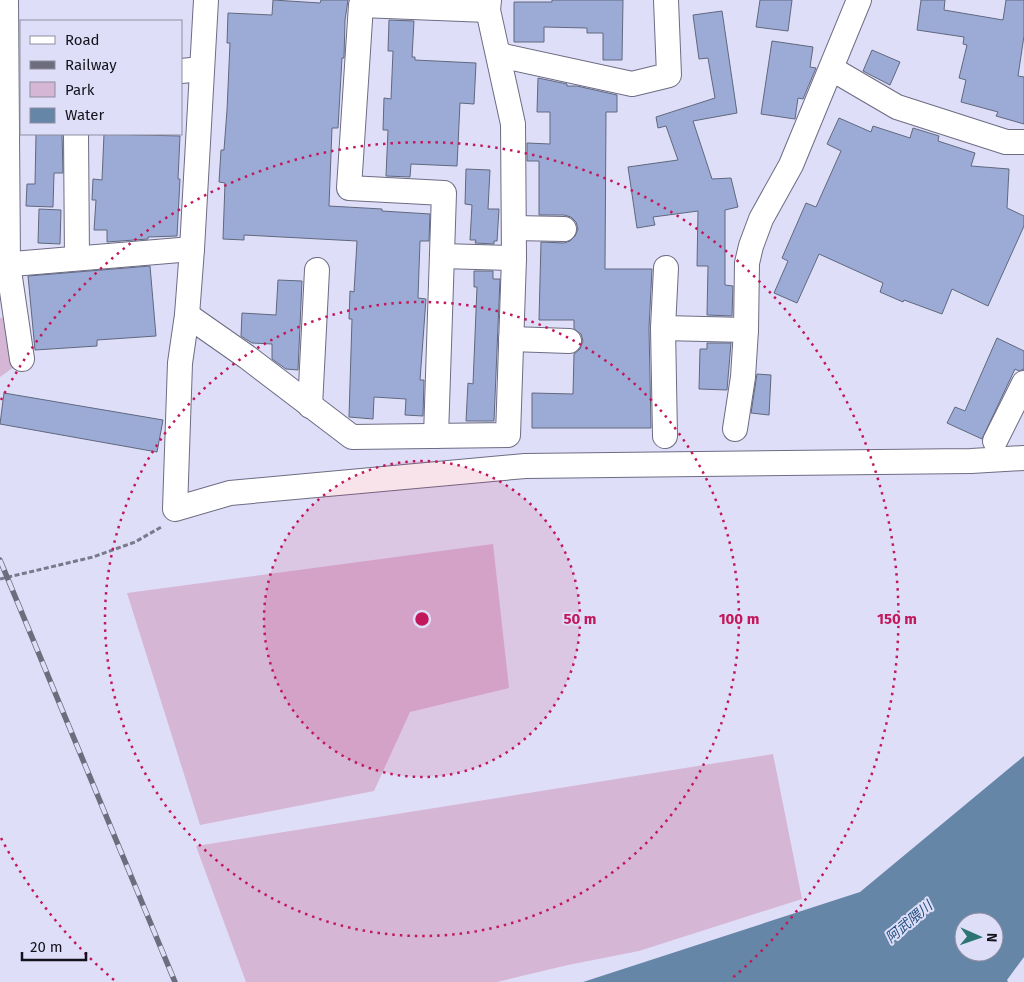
<svg xmlns="http://www.w3.org/2000/svg" width="1024" height="982" font-family="'Fira Sans','Noto Sans JP',sans-serif">
<rect width="100%" height="100%" fill="#dfdef8"/>
<g fill="#d6b6d5">
<path d="M9,316L14,367L0,377V318Z"/>
<path d="M493,544L509,688L410,712L374,791L200,825L127,593Z"/>
<path d="M773,754L802,899L639,951L568,965L497,982H246L196,846Z"/>
</g>
<path fill="#6686a8" fill-rule="evenodd" d="M1024,756V957L1007,980L1008,982H583L860,892ZM964,922H994V952H964Z"/>
<g fill="#9cabd6" stroke="#60687e">
<path d="M273,0L320,3L321,0H348L345,20L344,58H342L338,128H332L329,206L382,209V211L430,214L429,241H420L418,298L426,299L420,380H424L423,416L405,415L406,399L374,397L373,419L349,417L352,319H349L350,291L354,292L357,241L244,235V240L223,239L225,183L219,182L221,150H224L227,110L230,43H227L228,13L272,15Z"/>
<path d="M552,0H623L622,60H603V33H587V28L544,27V42H514V2H552Z"/>
<path d="M760,0H792L788,31L756,27Z"/>
<path d="M921,0H945L944,10L1003,20L1006,0H1024V36L1018,76L1024,77V124L996,116L998,112L961,102L966,80L959,78L967,45L963,44L964,37L917,30Z"/>
<path d="M722,11L737,113L693,121L712,179L731,178L738,207L725,210V285L733,286L732,316L707,315L708,266H697L698,211L653,217L655,225L637,228L628,167L678,160L666,126L658,128L656,117L715,98L708,58L699,59L693,15Z"/>
<path d="M389,20L414,21L412,57H415V60L476,63L474,104L460,103L457,166L411,164L410,177L386,176L388,130H383L384,98L391,99L393,51H388Z"/>
<path d="M772,41L813,47L810,67L816,68L803,99L798,98L795,119L761,114Z"/>
<path d="M872,50L900,62L890,85L863,71Z"/>
<path d="M538,78L567,84V86H577L617,95V112H606L605,269H652L649,328L651,428H532V393L573,394L574,354L580,349L583,341L581,334L574,329V320H539L541,242L564,243L570,241L575,236L578,229L576,222L571,217L564,215H539V161H527V143L550,144V112H537Z"/>
<path d="M839,118L871,132L873,126L910,138L913,128L939,136L938,141L975,153L971,166L1009,169L1007,208L1024,216V226L988,306L952,289L942,314L904,300L903,302L880,292L883,283L819,254L797,303L774,293L788,261L782,258L806,203L816,207L841,151L827,144Z"/>
<path d="M36,134H62L63,173H54L53,207L26,206L27,184H35Z"/>
<path d="M104,134L180,136L178,179H180L177,236L148,237V239L107,242V230H94L96,200H92L93,179L102,180Z"/>
<path d="M466,169L490,170L488,209H499L497,241H494V244L475,243L476,240H470L472,205L465,204Z"/>
<path d="M39,209L61,210L60,244L38,243Z"/>
<path d="M150,266L156,336L97,340V346L35,350L28,276Z"/>
<path d="M474,271H493V279H500L494,421H466L468,383L473,384L477,287H474Z"/>
<path d="M278,280L302,281L298,370L286,369L272,359V344L252,343L241,336L242,313L276,315Z"/>
<path d="M997,338L1024,351V369L1019,371L1015,369L982,439L947,423L955,407L965,411Z"/>
<path d="M707,343H731L727,390L699,389L700,349H707Z"/>
<path d="M757,374L771,375L769,415L751,413Z"/>
<path d="M4,393L163,420L157,452L0,424Z"/>
</g>
<g fill="none" stroke-linecap="round" stroke-linejoin="round">
<g stroke="#6d6c83" stroke-width="26">
<g id="minor">
<path d="M6,0L8,264L22,359"/>
<path d="M206,0L192,249L187,315L180,363L175,509L230,493L525,466L971,461L1024,458"/>
<path d="M499,55L632,84L669,75L666,0"/>
<path d="M832,69L897,107L1006,142H1024"/>
<path d="M181,71L202,69"/>
<path d="M76,134L77,258"/>
<path d="M514,228L564,229"/>
<path d="M442,256L514,258"/>
<path d="M0,265L192,249"/>
<path d="M187,315L247,357L352,437L508,435L514,258L513,124L488,10L489,0"/>
<path d="M663,328L746,330"/>
<path d="M511,339L569,341"/>
<path d="M310,406L317,270"/>
<path d="M735,429L743,377L746,330L747,263L751,246L761,219L791,165L859,0"/>
<path d="M436,436L444,193L349,188L361,5L488,10"/>
<path d="M665,436L663,328L666,268"/>
<path d="M995,441L1024,383"/>
</g>
</g>
<path stroke="#7a798b" stroke-width="3" stroke-dasharray="5 2.5" stroke-linecap="butt" d="M0,579L93,557L135,542L163,526"/>
<use href="#minor" stroke="#fff" stroke-width="24"/>
<g stroke="#6e6d7d" stroke-width="5.5">
<path id="rail" d="M0,560L175,982"/>
</g>
<use href="#rail" stroke="#dfdef8" stroke-width="4" stroke-dasharray="11" stroke-linecap="butt"/>
</g>
<circle cx="422" cy="619" r="158" fill="#c2185b" fill-opacity=".12"/>
<g fill="none" stroke="#c2185b" stroke-width="2.5" stroke-dasharray="2.5 5">
<circle cx="422" cy="619" r="158"/>
<circle cx="422" cy="619" r="317"/>
<path d="M114 980A475 475 0 0 1 1 838M1 400A475 475 0 1 1 730 980"/>
</g>
<g text-anchor="middle" dominant-baseline="central" stroke-width="4" stroke-linejoin="round" paint-order="stroke">
<g font-size="14" font-style="italic" fill="#1e4e7d" stroke="#dfdef8">
<text transform="translate(909 922) rotate(-40)">阿武隈川</text>
</g>
</g>
<circle cx="422" cy="619" r="8" fill="#c2185b" stroke="#dfdef8" stroke-width="2.5"/>
<g font-size="15" text-anchor="middle" font-weight="bold" fill="#c2185b" stroke="#dfdef8" stroke-width="4" stroke-linejoin="round" paint-order="stroke">
<text x="580" y="624">50 m</text>
<text x="739" y="624">100 m</text>
<text x="897" y="624">150 m</text>
</g>
<rect x="20" y="20" width="162" height="115" fill="#dfdef8" stroke="#8e8da0"/>
<rect x="30" y="36" width="25" height="8" fill="#ffffff" stroke="#8e8da0"/>
<text x="65" y="45" font-size="15" fill="#14131c">Road</text>
<rect x="30" y="61" width="25" height="8" fill="#6e6d7d" stroke="#8e8da0"/>
<text x="65" y="70" font-size="15" fill="#14131c">Railway</text>
<rect x="30" y="82" width="25" height="15" fill="#d6b6d5" stroke="#8e8da0"/>
<text x="65" y="95" font-size="15" fill="#14131c">Park</text>
<rect x="30" y="108" width="25" height="15" fill="#6686a8" stroke="#8e8da0"/>
<text x="65" y="120" font-size="15" fill="#14131c">Water</text>
<g transform="translate(979 937) rotate(92)"><circle r="24" fill="#dfdef8" stroke="#8e8da0"/>
<path d="M0-4L9 19L0 12L-9 19Z" fill="#2c7574"/>
<text y="-8" font-size="14" font-weight="bold" text-anchor="middle" fill="#14131c">N</text>
</g>
<path d="M22 952v8h64v-8" fill="none" stroke="#14131c" stroke-width="2.5"/>
<text x="30" y="952" font-size="15" fill="#14131c" stroke="#dfdef8" stroke-width="4" paint-order="stroke">20 m</text>
</svg>
